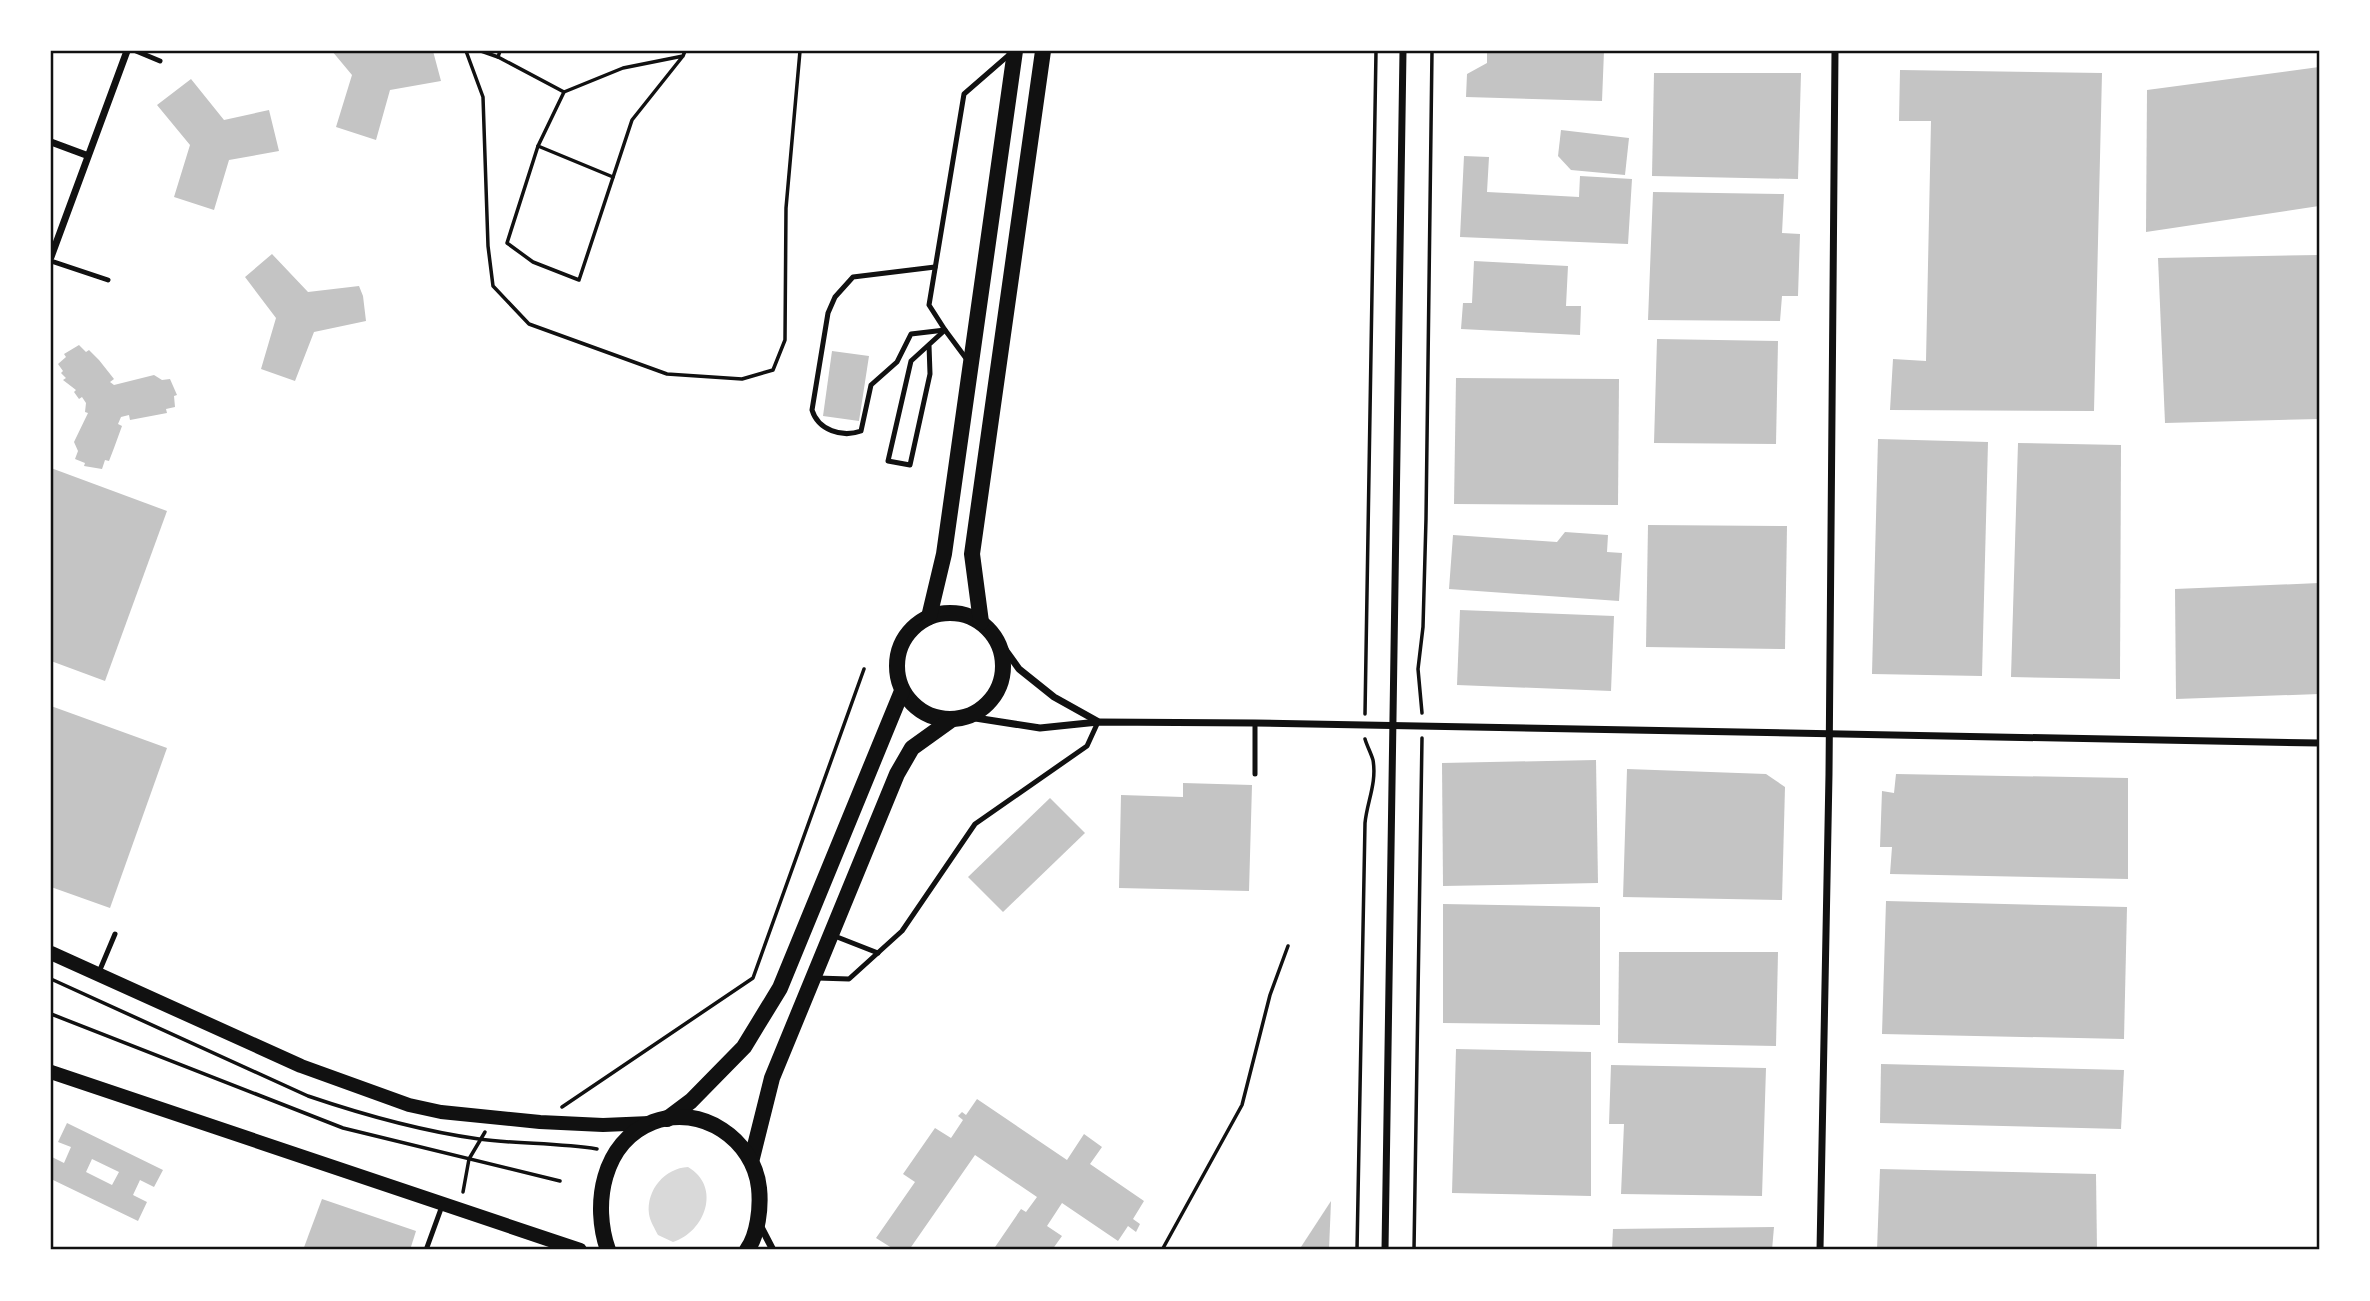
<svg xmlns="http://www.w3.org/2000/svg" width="2370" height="1301" font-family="Cabin,sans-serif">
<rect width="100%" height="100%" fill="#fff"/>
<path fill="#d9d9d9" d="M688,1167C722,1187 705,1232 673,1242L658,1235C655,1229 650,1221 649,1214C646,1190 665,1168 688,1167Z"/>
<g fill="#c4c4c4" fill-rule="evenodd">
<path d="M332,51H433L441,81L390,90L376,140L336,127L352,75Z"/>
<path d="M1487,51H1604L1602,101L1466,97L1467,74L1487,63Z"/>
<path d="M2319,67V206L2146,232L2147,90Z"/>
<path d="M1900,70L2102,73L2094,411L1890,410L1893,359L1926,361L1931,121H1899Z"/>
<path d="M1654,73H1801L1798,179L1652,176Z"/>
<path d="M191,79L224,120L269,110L279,151L229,160L214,210L174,197L190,145L157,105Z"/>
<path d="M1561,130L1629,138L1625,175L1571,170L1558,156Z"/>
<path d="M1464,156L1489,157L1487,192L1579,197L1580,176L1632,179L1628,244L1460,237Z"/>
<path d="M1653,192L1784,194L1782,233L1800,234L1798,296H1782L1780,321L1648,320Z"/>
<path d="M272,254L308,292L359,286L363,296L366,321L314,332L295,381L261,369L276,318L245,277Z"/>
<path d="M2319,255V419L2165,423L2158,258Z"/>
<path d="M1474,261L1568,266L1566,306H1581L1580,335L1461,329L1463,303H1472Z"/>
<path d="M1657,339L1778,341L1776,444L1654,443Z"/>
<path d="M79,345L86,352L89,350L99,360L114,379L110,382L114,385L154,375L162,380L170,379L177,395L174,396L175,407L166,409L167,413L130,420L129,415L121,417L118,424L122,426L114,448L109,461L105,460L102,469L84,466L85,463L75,459L78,451L74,442L88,413L85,412L86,403L82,397L79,399L74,392L76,390L63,380L66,378L61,373L63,371L58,364L66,357L64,354Z"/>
<path d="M832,351L869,356L859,421L823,416Z"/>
<path d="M1456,378L1619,379L1618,505L1454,504Z"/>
<path d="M1878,439L1988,442L1982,676L1872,674Z"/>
<path d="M2018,443L2121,445L2120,679L2011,677Z"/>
<path d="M51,468L167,511L105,681L51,661Z"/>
<path d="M1648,525L1787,526L1785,649L1646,647Z"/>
<path d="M1565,532L1608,535L1607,552L1622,553L1619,601L1449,589L1453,535L1557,542Z"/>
<path d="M2319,583V694L2176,699L2175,589Z"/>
<path d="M1460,610L1614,616L1611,691L1457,685Z"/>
<path d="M51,706L167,748L110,908L51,887Z"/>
<path d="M1596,760L1598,883L1443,886L1442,763Z"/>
<path d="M1627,769L1766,774L1785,787L1782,900L1623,897Z"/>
<path d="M1896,774L2128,778V879L1890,874L1892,847H1880L1882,791L1894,793Z"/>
<path d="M1183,783L1252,785L1249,891L1119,888L1121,795L1183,797Z"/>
<path d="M1050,798L1085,833L1003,912L968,877Z"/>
<path d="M1886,901L2127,907L2124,1039L1882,1034Z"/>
<path d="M1443,904L1600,907V1025L1443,1023Z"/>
<path d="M1619,952H1778L1776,1046L1618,1043Z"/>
<path d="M1456,1049L1591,1052V1196L1452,1193Z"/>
<path d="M1881,1064L2124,1070L2121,1129L1880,1123Z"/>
<path d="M1611,1065L1766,1068L1762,1196L1621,1194L1624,1124H1609Z"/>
<path d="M977,1099L1067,1160L1084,1134L1102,1147L1090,1164L1144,1201L1133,1219L1140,1224L1136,1232L1128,1226L1118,1241L1062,1203L1047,1226L1062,1236L1052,1250H993L1021,1209L1026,1212L1037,1197L975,1155L909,1250H895L876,1238L915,1182L903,1174L935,1128L951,1138L963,1120L958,1116L962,1112L966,1115Z"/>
<path d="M67,1123L163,1170L154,1187L140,1180L133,1195L147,1202L138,1221L51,1179L52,1157L64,1163L71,1147L58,1142ZM92,1159L119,1172L112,1185L86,1172Z"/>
<path d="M1880,1169L2096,1174L2097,1250H1877Z"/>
<path d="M322,1199L416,1231L410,1250H303Z"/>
<path d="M1331,1201L1329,1250H1299Z"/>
<path d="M1774,1227L1772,1250H1612L1613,1229Z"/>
</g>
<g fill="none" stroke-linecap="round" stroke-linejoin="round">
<g stroke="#111" stroke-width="3.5">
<path d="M466,51L483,97L488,246L493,286L529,324L667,374L742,379L773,370L785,340L786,208L800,51"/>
<path d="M481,51L498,57"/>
<path d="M500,51L498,57L564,92"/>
<path d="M683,56L623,68L564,92L538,146L507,243L533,262L579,280L632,120L683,56L685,51"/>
<path d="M538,146L613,177"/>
<path d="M1422,713L1418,669L1423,627L1426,519L1432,51"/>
<path d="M1365,714L1376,51"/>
<path d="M51,979L308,1096C364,1115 421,1131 479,1139C518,1144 558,1143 597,1149"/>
<path d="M51,1014L343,1128L560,1181"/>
<path d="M562,1107L753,978L864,669"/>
<path d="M463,1192L469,1159L485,1132"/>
<path d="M1162,1250L1242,1105L1270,995L1288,946"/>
<path d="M1357,1250L1365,823C1367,802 1377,783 1373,760C1371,753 1367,746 1365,739"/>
<path d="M1414,1250L1422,738"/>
</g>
<g stroke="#111" stroke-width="5">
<path d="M136,51L160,61"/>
<path d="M51,261L108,280"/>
<path d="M935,267L853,277L835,297L828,313L812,410C818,430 842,438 861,431L871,385L897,362L911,334L945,330L968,361"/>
<path d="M929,345L930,374L910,465L888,461L911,361L945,330L929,305L964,94L1010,54"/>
<path d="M1255,774V723"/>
<path d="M832,935L878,953"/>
<path d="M99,972L115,934"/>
<path d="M817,978L849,979L902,931L975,824L1087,746L1098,722"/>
<path d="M426,1250L442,1206"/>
</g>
<g stroke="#111" stroke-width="7">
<path d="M51,142L86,155"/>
<path d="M51,257L127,51"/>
<path d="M996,637L1019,669L1054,697L1097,721"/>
<path d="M969,717L1040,728L1098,722L1255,723L2319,743"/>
<path d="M759,1223L773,1250"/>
<path d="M1385,1250L1403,51"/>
<path d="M1820,1250L1829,774L1835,51"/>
</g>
<g stroke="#111" stroke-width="14">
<path d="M51,953L301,1066L409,1105L441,1112L540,1122L603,1125L650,1123"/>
<path d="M51,1072L580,1250"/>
</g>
<g stroke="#111" stroke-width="16">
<circle cx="950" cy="666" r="53"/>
<path d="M929,617L944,554L1015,51"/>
<path d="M981,622L972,554L1043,51"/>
<path d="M667,1119L691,1101L744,1047L780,988L902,691"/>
<path d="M752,1158L772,1078L897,774L912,748L951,720"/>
<path d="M608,1250C592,1205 602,1142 653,1122C701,1103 754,1140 759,1188C761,1207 758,1235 747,1250"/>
</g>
</g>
<rect width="2370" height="1301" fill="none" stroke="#ffffff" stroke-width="105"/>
<rect x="52" y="52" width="2266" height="1196" fill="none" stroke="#111" stroke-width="2.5"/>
</svg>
